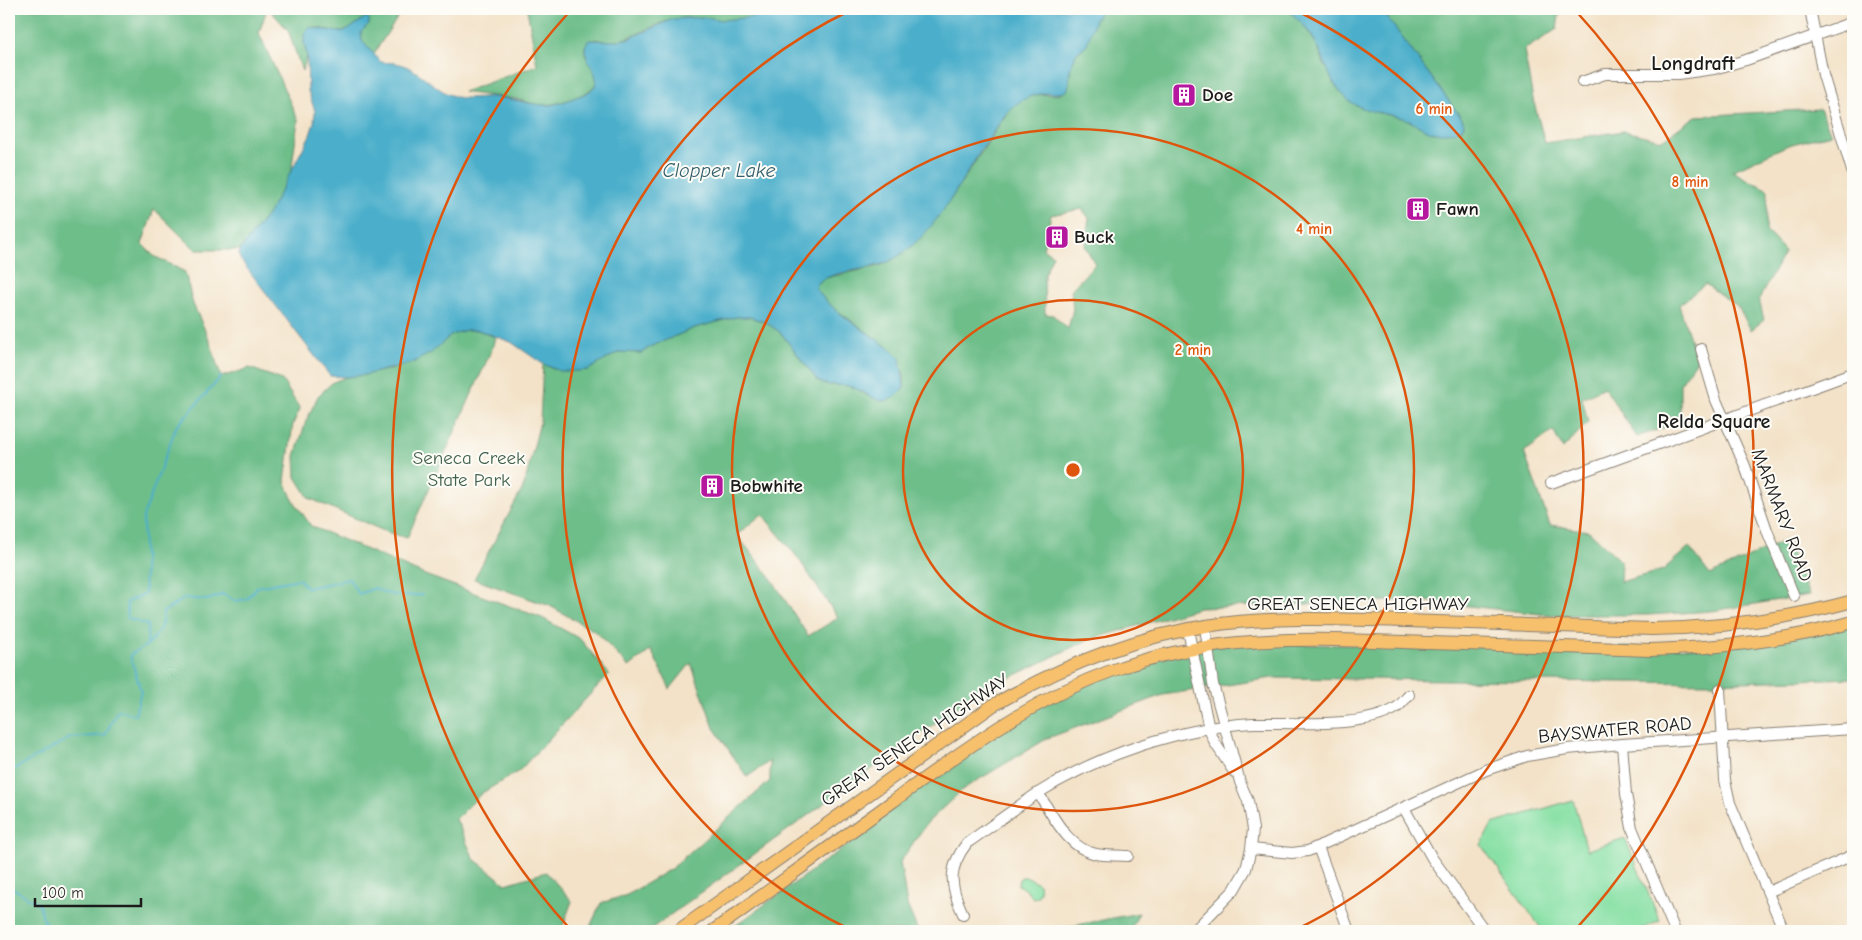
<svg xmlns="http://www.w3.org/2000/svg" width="1862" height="940" font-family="'Comic Neue',sans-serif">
<rect width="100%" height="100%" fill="#fdfcf7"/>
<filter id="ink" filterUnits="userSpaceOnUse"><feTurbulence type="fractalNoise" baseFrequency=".02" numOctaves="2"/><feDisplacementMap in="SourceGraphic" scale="10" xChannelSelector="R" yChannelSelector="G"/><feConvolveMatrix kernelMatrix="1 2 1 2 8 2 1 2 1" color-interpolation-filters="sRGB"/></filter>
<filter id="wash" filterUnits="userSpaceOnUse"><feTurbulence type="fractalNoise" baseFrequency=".0096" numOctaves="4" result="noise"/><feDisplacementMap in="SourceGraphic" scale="20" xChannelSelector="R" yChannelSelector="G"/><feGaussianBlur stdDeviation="1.12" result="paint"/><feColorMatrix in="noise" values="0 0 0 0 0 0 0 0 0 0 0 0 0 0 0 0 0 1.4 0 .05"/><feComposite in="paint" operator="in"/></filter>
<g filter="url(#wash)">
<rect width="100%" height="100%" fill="#f3e2c8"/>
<g fill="#88e0a5" stroke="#527e60">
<path d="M1573,800L1587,850L1625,838L1660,921L1637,931H1543L1481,845L1492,824Z"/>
<path d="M1022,877H1028L1039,884L1040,892L1037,897L1033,898L1027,891L1018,885L1019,879Z"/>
</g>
<g fill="#6ebe8a" stroke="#456d53" fill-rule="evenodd">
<path d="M9,9H267L259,33L298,120L291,174L270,211L240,250H196L154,209L142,244L154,256L185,272L193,304L209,339L221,377L250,368L282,380L300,409L293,424L285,481L292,498L311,526L425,575L542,618L580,639L609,674L519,771L482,793L456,819L474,859L506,884L546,872L572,901L561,931H9Z"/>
<path d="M269,9H405L399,15L373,55L362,41L361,32L369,19L366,17L348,30L339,32L313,27L304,42L307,57L302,71L288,30Z"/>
<path d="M527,9H799C784,15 738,21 722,20C705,20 689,15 672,20C645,26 624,48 595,39L585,46C585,49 585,54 586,57C589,65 598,73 596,82C595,94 554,106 542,105C534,105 525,101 516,99C499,96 480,95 463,92L537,65Z"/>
<path d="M1101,9H1287L1302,23L1316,43L1325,66L1375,112L1403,118L1435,133L1461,130L1464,125L1463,120L1381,9H1560L1557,29L1524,50L1533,99L1545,143L1624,131L1662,140L1696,116L1820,109L1831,134L1788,145L1732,171L1768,190L1766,231L1785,251L1759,299L1764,320L1751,330L1738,307L1705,284L1679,305L1697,360L1680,384V422L1637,437L1604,387L1582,398L1588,422L1563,449L1553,431L1524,452L1550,525L1589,531L1621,561L1620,582L1663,570L1689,547L1710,575L1786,540L1809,595L1712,611L1648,615H1549L1415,600L1199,608L1085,641L973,696L648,931H588L601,903L627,895L672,868L770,781V761L747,777L714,728L691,663L670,689L651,650L629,667L596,632L550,606L474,579L524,486L540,422L543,364L560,371L605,360L619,352L641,353L652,346L694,328L736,317H750L767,323L781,333L818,381C828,388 842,383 853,387C858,389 863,393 867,396L904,388V374L889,348L824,301L816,289L817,284L825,278L879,266L892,260L903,252L949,202L1008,111L1019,101L1029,95L1060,94L1069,85L1070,70L1076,54L1087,44L1095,20ZM1082,209L1089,218L1085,246L1095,264L1071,290L1073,309L1068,329L1053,315L1045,314L1044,275L1053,255L1043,249L1051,215ZM762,514L798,558L838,618L808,636L771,578L737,535Z"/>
<path d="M1606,9H1648L1649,12L1608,13Z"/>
<path d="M466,330H478L495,337L492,349L407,538L386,532L309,498L296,477L295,456L306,421L318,396L333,382L346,377L393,369L412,363L451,335Z"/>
<path d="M1853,622V678L1712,683L1272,678L1163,695L1048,738L963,789L927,823L900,862L907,905L918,931H728L875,825L889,804L1000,726L1122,667L1225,644L1707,648Z"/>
<path d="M1139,913L1130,931H1067V927Z"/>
</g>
<g fill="#4cafcb" stroke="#346674">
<path d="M799,9H1101L1095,20L1087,44L1076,54L1070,70L1069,85L1067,91C1060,94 1054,93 1047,93C1029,95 1020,100 1008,111C995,129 983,147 972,165C950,200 929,239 892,260C872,271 830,270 817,284L816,289C837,318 874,333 900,358C901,369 904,377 904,388C881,415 872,392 848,386C838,384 827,387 818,381L781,333L767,323L750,317H736L694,328L652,346L641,353L619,352L588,370L578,371H560L543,364L511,342L478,330H466L451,335L431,353L412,363L365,375L346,377L330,376L240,259L239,255L240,250L270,211L310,135L314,123L315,111L308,91L307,57L304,42V34L309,27L339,32L348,30L366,17L369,19V24L361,32L362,41L381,62C387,63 394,62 400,64C421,70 435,91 456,97C467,100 482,96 494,97C511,98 527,104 543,105C553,106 567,101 576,97C582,95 589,93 593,88C606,74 574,55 589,40L617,41L630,38L673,19L704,17L723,20L780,14Z"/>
<path d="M1287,9H1381L1463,120L1464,125C1459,134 1446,133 1437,133C1427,132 1415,123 1405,119C1386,112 1360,113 1345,97C1329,82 1326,62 1316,43C1309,30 1298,19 1287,9Z"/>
</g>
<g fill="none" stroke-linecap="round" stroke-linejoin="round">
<g stroke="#4cafcb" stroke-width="2">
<path d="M147,645C159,634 162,628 163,612L185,598L208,600L223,594L235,601L247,599L257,587L299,579L307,588L349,579L359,594L375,588C390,597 405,596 422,595"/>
<path d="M9,772L70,738L105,735L118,710L135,715L141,691L130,655L147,645L148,625L127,618V602L145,594L143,517L176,427L221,377"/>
<path d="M9,886L39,904L45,924L64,931"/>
</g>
</g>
</g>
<g filter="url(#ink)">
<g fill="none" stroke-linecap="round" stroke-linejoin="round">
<g stroke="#887f72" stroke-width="12">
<g id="minor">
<path d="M1810,9L1823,75L1853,174"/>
<path d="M1582,82L1605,74H1678L1714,69L1746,60L1853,22"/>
<path d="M1701,349L1716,400L1745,466L1768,533L1794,596"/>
<path d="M1551,483L1853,373"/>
<path d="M1188,630L1209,729L1215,743L1234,772"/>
<path d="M1720,689L1725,780L1730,803L1784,931"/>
<path d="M1622,744L1626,794L1632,828L1675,931"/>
<path d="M1038,793C1053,815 1067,848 1096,854C1106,856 1117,855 1128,856"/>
<path d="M1404,808L1432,858L1485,931"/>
<path d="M1318,847L1349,931"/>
<path d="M1251,849L1292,853L1308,851L1486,770L1527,756L1567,749L1622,744L1853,729"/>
<path d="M1768,892L1853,855"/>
<path d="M963,914C950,886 947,869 967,843C990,827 1014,809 1038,793C1099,755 1181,727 1253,723C1292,722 1363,729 1396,708C1401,705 1405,699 1409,695"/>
<path d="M1194,931L1234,890L1246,869L1251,849L1253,829L1248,801L1240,782L1213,684L1205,626"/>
</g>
</g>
<g stroke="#887f72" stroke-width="14">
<g id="major">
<path d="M678,931L992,706C1058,668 1130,638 1206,626C1272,616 1339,619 1406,621C1488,624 1570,627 1652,629C1720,628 1787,619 1853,601"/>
<path d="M713,931C773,888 832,845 892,802C962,751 1029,701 1111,671C1215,632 1321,639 1430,643C1503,645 1577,647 1650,650C1719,648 1787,641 1853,622"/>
</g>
</g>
<use href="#minor" stroke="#fff" stroke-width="10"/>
<use href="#major" stroke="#f7c06c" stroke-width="12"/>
</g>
</g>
<g fill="none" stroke="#de560d" stroke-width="2.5">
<circle cx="1073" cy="470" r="170"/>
<circle cx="1073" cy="470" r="341"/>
<path d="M853 931A511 511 0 0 1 853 9M1293 9A511 511 0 0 1 1293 931"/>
<path d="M571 930A681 681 0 0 1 571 10M1575 10A681 681 0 0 1 1575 930"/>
</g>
<defs>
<g id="building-square" transform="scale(1.25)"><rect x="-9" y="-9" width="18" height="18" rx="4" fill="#b5179e" stroke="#fdfcf7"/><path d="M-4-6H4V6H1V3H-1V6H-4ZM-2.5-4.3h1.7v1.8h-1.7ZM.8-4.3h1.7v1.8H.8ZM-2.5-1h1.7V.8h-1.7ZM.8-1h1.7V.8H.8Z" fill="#fff"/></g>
</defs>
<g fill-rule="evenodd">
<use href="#building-square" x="1184" y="95"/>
<use href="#building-square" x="1418" y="209"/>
<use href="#building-square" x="1057" y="237"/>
<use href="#building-square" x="712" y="486"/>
</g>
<g text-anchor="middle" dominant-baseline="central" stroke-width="4" stroke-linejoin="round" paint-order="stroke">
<g font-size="19" font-weight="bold" fill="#1c1c1c" stroke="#fdfcf7" text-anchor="start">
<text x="1202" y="95">Doe</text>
<text x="1436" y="209">Fawn</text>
<text x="1074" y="237">Buck</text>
<text x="730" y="486">Bobwhite</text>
</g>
<g font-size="19" fill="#42614c" stroke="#fdfcf7">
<text x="469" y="458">Seneca Creek<tspan x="469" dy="22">State Park</tspan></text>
</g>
<g font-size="19" fill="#1c1c1c" stroke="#fdfcf7">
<text transform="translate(1782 515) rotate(69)">MARMARY ROAD</text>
<text x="1358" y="604">GREAT SENECA HIGHWAY</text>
<text transform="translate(1615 730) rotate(-5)">BAYSWATER ROAD</text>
<text transform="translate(915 740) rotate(-34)">GREAT SENECA HIGHWAY</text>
</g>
<g font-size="20" font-weight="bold" fill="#1c1c1c" stroke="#fdfcf7">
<text x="1693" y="63">Longdraft</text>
<text x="1714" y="421">Relda Square</text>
</g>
<g font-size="20" font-style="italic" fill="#325e6b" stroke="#fdfcf7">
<text x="719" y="170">Clopper Lake</text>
</g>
</g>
<circle cx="1073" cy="470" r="8" fill="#de560d" stroke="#fdfcf7" stroke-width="2.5"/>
<g font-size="15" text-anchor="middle" font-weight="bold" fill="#de560d" stroke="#fdfcf7" stroke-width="4" stroke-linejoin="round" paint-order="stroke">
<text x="1434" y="114">6 min</text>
<text x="1690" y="187">8 min</text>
<text x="1314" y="234">4 min</text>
<text x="1193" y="355">2 min</text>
</g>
<rect width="1862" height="940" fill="none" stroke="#fdfcf7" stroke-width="30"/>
<path d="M35 898v8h106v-8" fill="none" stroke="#1c1c1c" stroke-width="2.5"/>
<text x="42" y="898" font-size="15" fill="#1c1c1c" stroke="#fdfcf7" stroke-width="4" paint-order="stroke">100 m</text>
</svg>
